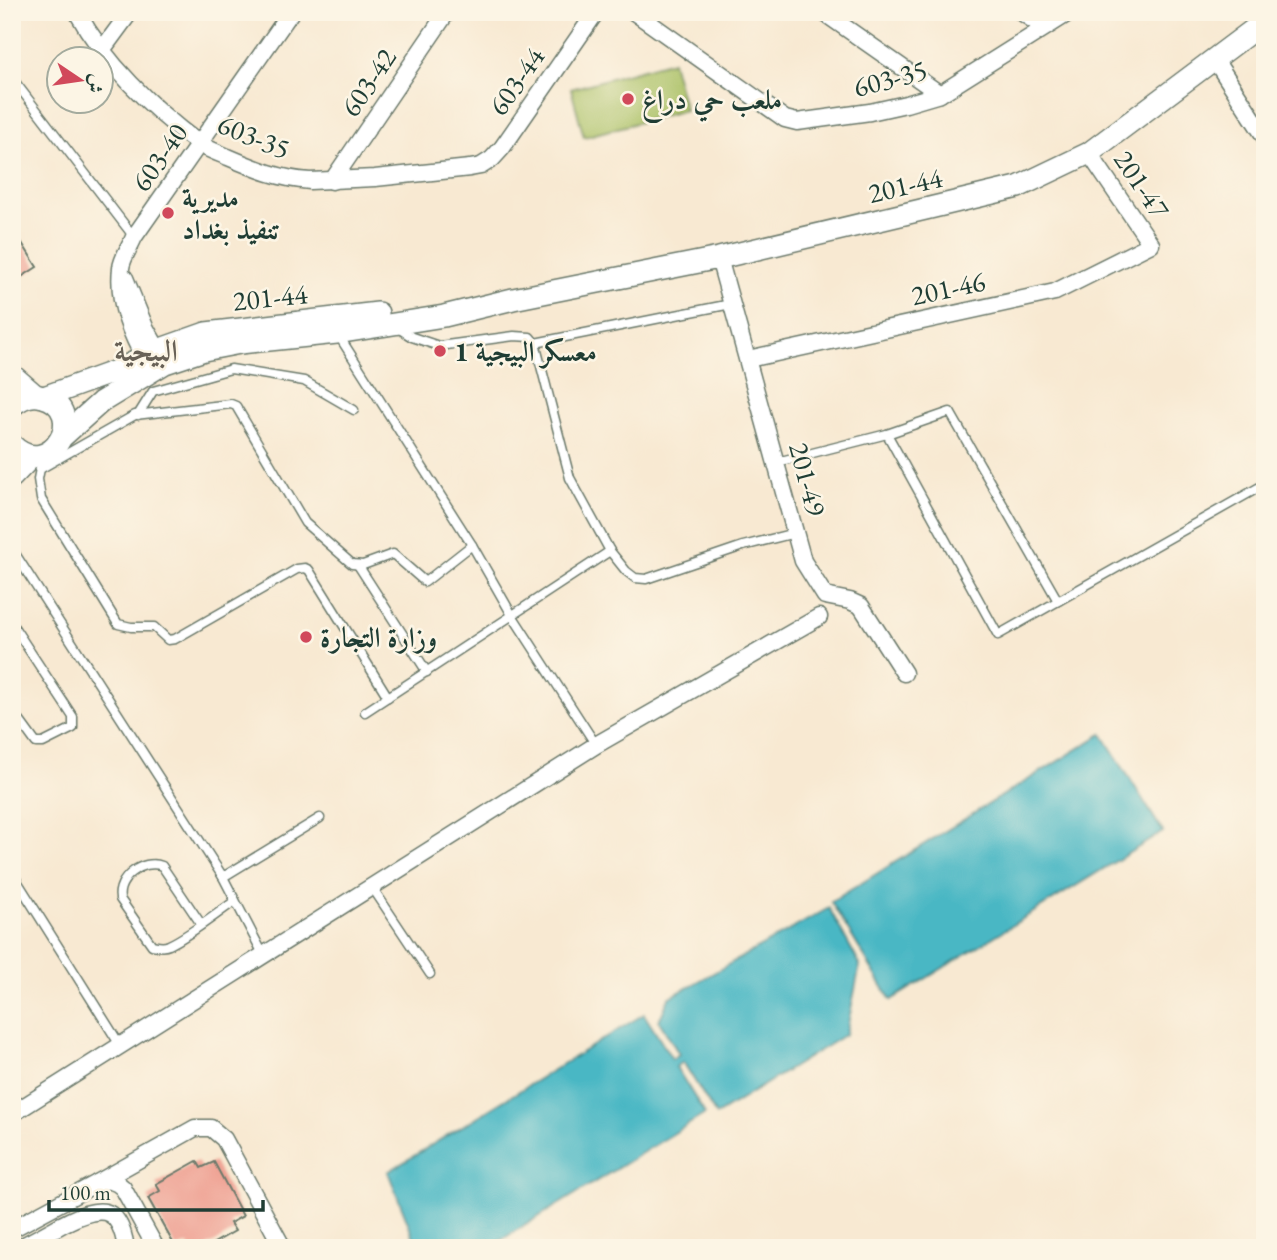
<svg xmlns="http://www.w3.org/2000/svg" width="1277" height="1260" font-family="'EB Garamond',Amiri,serif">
<rect width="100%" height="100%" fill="#fcf5e5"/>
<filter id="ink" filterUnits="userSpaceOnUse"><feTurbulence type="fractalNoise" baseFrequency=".0143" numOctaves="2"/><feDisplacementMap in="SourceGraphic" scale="14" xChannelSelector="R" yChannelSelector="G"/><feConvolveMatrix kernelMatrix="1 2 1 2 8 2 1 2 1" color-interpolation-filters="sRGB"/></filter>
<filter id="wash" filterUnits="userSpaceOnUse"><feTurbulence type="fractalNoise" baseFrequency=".00686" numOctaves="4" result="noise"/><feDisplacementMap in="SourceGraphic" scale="28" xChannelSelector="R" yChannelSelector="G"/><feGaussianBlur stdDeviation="1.57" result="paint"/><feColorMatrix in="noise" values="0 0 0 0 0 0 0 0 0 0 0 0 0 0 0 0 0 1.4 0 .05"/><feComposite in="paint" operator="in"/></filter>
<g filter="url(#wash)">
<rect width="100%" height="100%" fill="#f8e9d2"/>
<path fill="#abc166" stroke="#657f4d" stroke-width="2" d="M672,61L685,110L584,137L571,89Z"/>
<g fill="#4ab7c4" stroke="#347a7c" stroke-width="2">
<path d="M1102,734L1163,832L891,1000L831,902Z"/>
<path d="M829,908L860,965L846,1034L716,1115L683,1062L676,1067L705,1114L488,1248H418L388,1172L644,1014L672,1059L679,1054L659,1021L669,998Z"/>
</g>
<g id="blocks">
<g fill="#efa394">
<path d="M12,227L37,267L12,283Z"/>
<path d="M197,1161L201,1168L214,1162L243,1216L230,1223L235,1231L205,1248H189L188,1245L176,1248L148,1198L160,1191L156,1184Z"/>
</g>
</g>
</g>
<g filter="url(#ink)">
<use href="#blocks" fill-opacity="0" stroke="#6b796b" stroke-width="2"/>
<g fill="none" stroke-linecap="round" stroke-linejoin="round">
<g stroke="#6b796b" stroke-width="11">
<g id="lane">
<path d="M12,78L134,237"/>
<path d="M398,328L412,337L439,346L514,336L530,337L535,343L570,478L610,551L626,571L635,578L646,579L743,546L795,533"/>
<path d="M339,336L472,545L512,615L596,745"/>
<path d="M535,343L731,304"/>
<path d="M138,415L153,391L231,369L304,381L354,410"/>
<path d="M887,434L998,635L1265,484"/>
<path d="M42,458L38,479L41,499L118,624L131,627H154L168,640L175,639L297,569L305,568L309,570L388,697"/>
<path d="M777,462L887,434L950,412L1058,601"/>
<path d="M40,469L135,415L231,404L236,406L305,523L352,564L363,565L393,554L425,582L472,545"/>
<path d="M12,549L223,877L264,956"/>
<path d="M358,565L427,672"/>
<path d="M12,624L73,717V728L43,743H36L12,710"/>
<path d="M365,712L610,551"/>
<path d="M12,873L120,1045"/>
<path d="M223,877L320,818"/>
<path d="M372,887L430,974"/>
<path d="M201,924L162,866C143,858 116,879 120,899L152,945C158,946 163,948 169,945C189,936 216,914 235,901"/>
</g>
</g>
<g stroke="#6b796b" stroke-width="19">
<g id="street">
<path d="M77,12C105,63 152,109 198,143C207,149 218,153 228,157C256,169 280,179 310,181L375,178L470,168L481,166L492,159L502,148L596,12"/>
<path d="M634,12L785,119L797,122L870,112L906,104L940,94L1070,12"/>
<path d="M823,12L940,94"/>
<path d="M1021,12L1044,27"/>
<path d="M102,50L130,12"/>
<path d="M1215,60L1265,137"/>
<path d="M332,181L447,12"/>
<path d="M719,258L803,561L825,596L850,601L861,606L904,673"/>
<path d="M125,278L145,327L163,359"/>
<path d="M748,359L1055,292L1151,244L1089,153"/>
<path d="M148,365C131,335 117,303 121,268C122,258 130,247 134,237L291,12"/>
<path d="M12,1114L596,745L819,617"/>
<path d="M97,1183L195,1128H211L224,1139L283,1248"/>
<path d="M12,1229L97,1183C107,1179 115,1180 123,1188L156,1248"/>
<path d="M19,1248C34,1240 49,1232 63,1224C98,1206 119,1202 126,1248"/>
</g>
</g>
<g stroke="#6b796b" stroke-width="24">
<g id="secondary">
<path d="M12,375L35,395"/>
<path d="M44,397L119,370L158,350L206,333L378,313"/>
<path d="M12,406C21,398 31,393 43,397C90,410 51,483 12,445"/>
<path d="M63,436L101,402L165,363L204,350L240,343L337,333L444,316L513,299L719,258L1018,187L1089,153L1265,21"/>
<path d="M12,477L32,456"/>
</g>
</g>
<use href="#lane" stroke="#fff" stroke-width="8"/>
<use href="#street" stroke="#fff" stroke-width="16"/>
<use href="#secondary" stroke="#fff" stroke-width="21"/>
</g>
</g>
<g fill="#d1495b" stroke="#fcf5e5" stroke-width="2.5">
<circle cx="628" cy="99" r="7"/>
<circle cx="168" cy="213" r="7"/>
<circle cx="440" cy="351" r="7"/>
<circle cx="306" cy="637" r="7"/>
</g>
<g text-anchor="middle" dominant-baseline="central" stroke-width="5" stroke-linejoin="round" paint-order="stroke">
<g font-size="28" fill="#1f3d34" stroke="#fcf5e5">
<text transform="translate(890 78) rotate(-15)">603-35</text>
<text transform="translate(516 81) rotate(-55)">603-44</text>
<text transform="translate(368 82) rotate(-56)">603-42</text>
<text transform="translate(254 136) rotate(22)">603-35</text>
<text transform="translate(159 157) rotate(-55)">603-40</text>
<text transform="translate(1142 184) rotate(56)">201-47</text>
<text transform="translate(905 185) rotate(-13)">201-44</text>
<text transform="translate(948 288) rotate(-12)">201-46</text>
<text transform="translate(270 297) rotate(-6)">201-44</text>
<text transform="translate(808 479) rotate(75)">201-49</text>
</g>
<g font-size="28" font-weight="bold" fill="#1f3d34" stroke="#fcf5e5" text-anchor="start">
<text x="642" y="99">ملعب حي دراغ</text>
<text x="182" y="197">مديرية<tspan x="182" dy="32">تنفيذ بغداد</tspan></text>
<text x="454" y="351">معسكر البيجية 1</text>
<text x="320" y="637">وزارة التجارة</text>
</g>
<g font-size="30" font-weight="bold" fill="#686156" stroke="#fcf5e5">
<text x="146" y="350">البيجية</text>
</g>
</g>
<rect width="1277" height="1260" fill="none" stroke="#fcf5e5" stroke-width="42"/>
<g transform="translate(80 80) rotate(103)"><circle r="33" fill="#fcf5e5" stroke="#a4ab9e" stroke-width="2"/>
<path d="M0-5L12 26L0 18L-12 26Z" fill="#d1495b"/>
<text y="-10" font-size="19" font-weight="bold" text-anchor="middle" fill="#1f3d34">ش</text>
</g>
<path d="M49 1200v10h214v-10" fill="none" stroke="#1f3d34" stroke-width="3.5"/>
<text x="60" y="1200" font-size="21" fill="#1f3d34" stroke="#fcf5e5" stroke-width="5" paint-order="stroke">100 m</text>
</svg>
